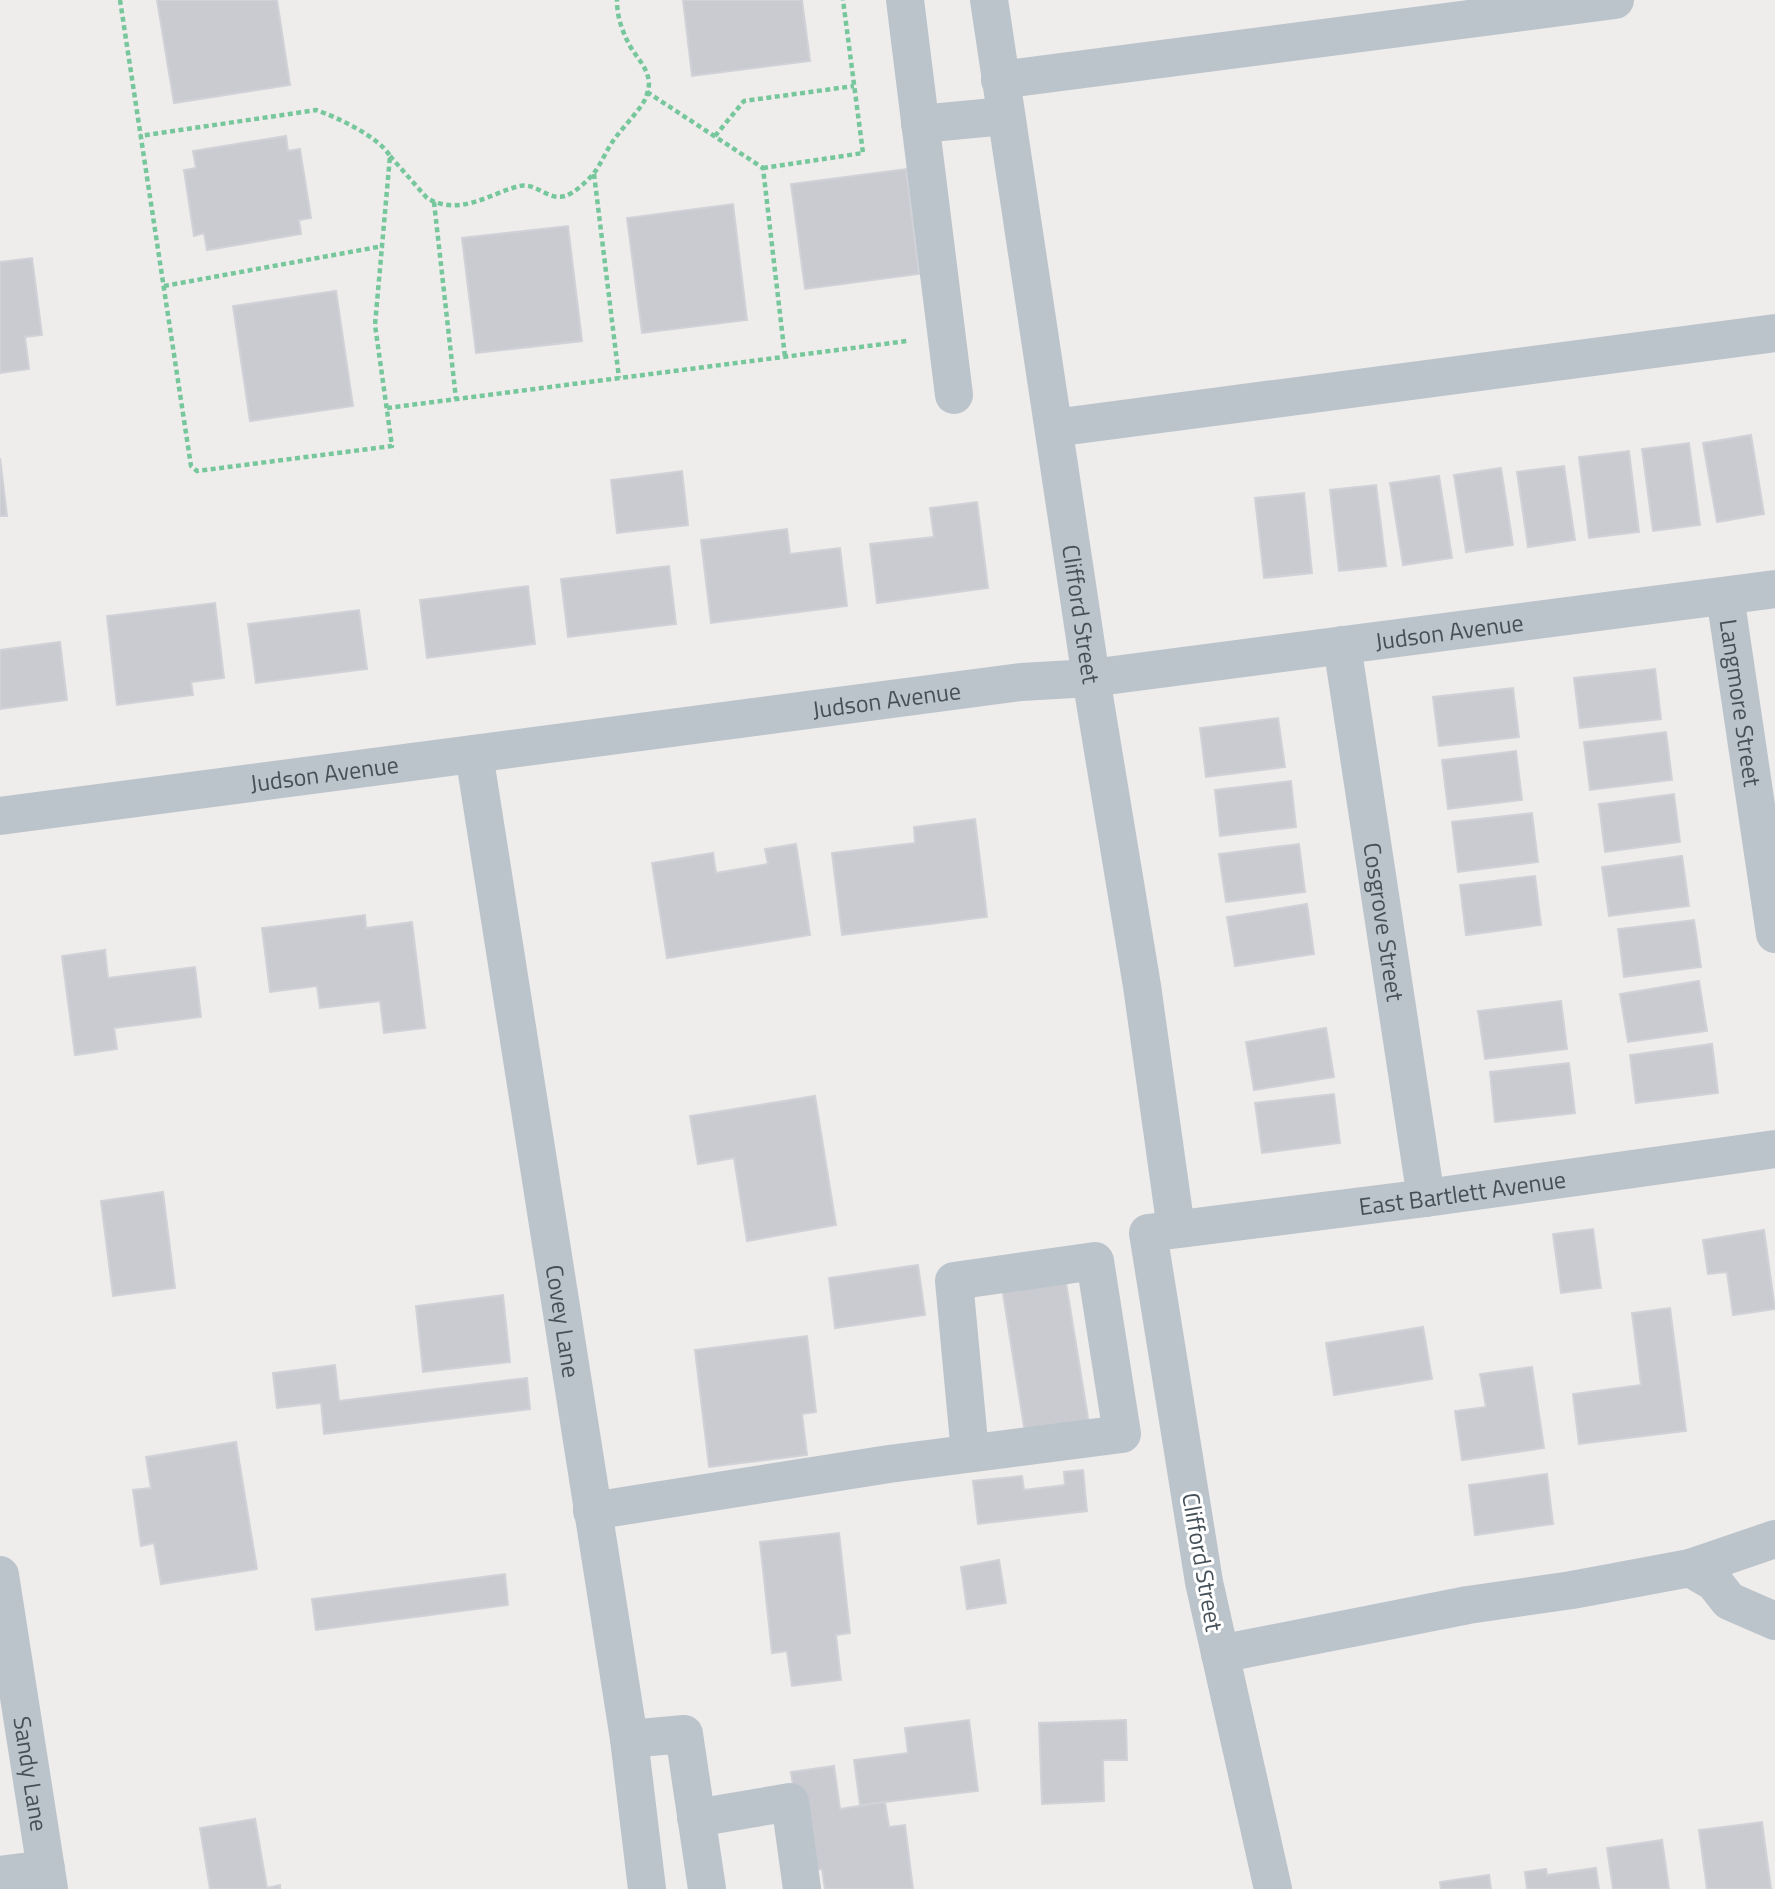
<svg xmlns="http://www.w3.org/2000/svg" width="1775" height="1889" font-family="'Titillium Web',sans-serif">
<rect width="100%" height="100%" fill="#efecec"/>
<g fill="#c9cbd1" stroke="#d0d2d7" stroke-width="2">
<path d="M157,0H277L290,85L174,103Z"/>
<path d="M683,0H802L810,61L692,76Z"/>
<path d="M286,136L288,151L300,149L311,218L299,220L301,234L207,250L204,233L194,236L184,170L196,168L193,151Z"/>
<path d="M906,169L919,274L805,289L791,184Z"/>
<path d="M733,204L747,320L642,333L627,218Z"/>
<path d="M568,226L582,341L476,353L462,238Z"/>
<path d="M32,258L42,335L25,337L29,369L0,373V262Z"/>
<path d="M336,291L353,406L250,421L233,306Z"/>
<path d="M1751,435L1764,514L1717,522L1703,443Z"/>
<path d="M1689,443L1700,525L1653,531L1642,449Z"/>
<path d="M1629,451L1639,532L1589,538L1579,457Z"/>
<path d="M0,458L7,516H0Z"/>
<path d="M1564,466L1575,540L1528,547L1517,472Z"/>
<path d="M1501,468L1513,545L1466,552L1454,475Z"/>
<path d="M682,471L688,525L617,533L611,480Z"/>
<path d="M1439,476L1452,558L1403,565L1390,483Z"/>
<path d="M1376,485L1386,566L1339,571L1330,490Z"/>
<path d="M1304,493L1312,573L1264,578L1255,498Z"/>
<path d="M977,502L988,588L877,603L870,544L934,537L930,508Z"/>
<path d="M787,529L790,554L840,548L847,606L711,623L701,540Z"/>
<path d="M669,566L676,624L568,637L561,579Z"/>
<path d="M528,586L535,644L427,658L420,600Z"/>
<path d="M215,603L224,678L191,682L193,695L117,705L107,616Z"/>
<path d="M359,610L367,669L256,683L248,624Z"/>
<path d="M60,642L67,700L0,709V650Z"/>
<path d="M1655,669L1661,719L1580,728L1574,678Z"/>
<path d="M1513,688L1519,737L1439,746L1433,697Z"/>
<path d="M1278,718L1285,767L1206,777L1200,728Z"/>
<path d="M1666,732L1672,780L1590,790L1584,742Z"/>
<path d="M1516,751L1522,800L1448,809L1442,760Z"/>
<path d="M1291,781L1296,827L1220,836L1215,790Z"/>
<path d="M1674,794L1680,842L1605,852L1599,804Z"/>
<path d="M1532,813L1538,862L1458,872L1452,822Z"/>
<path d="M975,819L987,917L842,935L832,853L915,843L914,827Z"/>
<path d="M796,844L810,935L667,958L652,863L713,853L716,873L768,864L765,849Z"/>
<path d="M1299,844L1305,892L1226,902L1219,854Z"/>
<path d="M1682,856L1689,906L1609,916L1602,867Z"/>
<path d="M1535,876L1541,925L1466,935L1460,885Z"/>
<path d="M1307,904L1314,954L1235,966L1227,917Z"/>
<path d="M365,915L366,928L412,922L425,1028L384,1033L380,1001L320,1008L317,986L270,992L262,928Z"/>
<path d="M1694,920L1701,967L1624,977L1618,929Z"/>
<path d="M105,950L108,978L195,967L201,1017L114,1028L117,1049L75,1055L62,956Z"/>
<path d="M1699,981L1707,1031L1628,1042L1620,994Z"/>
<path d="M1561,1001L1567,1049L1485,1059L1478,1011Z"/>
<path d="M1326,1028L1334,1077L1254,1090L1246,1042Z"/>
<path d="M1712,1044L1718,1093L1636,1103L1630,1055Z"/>
<path d="M1569,1063L1575,1113L1495,1122L1490,1072Z"/>
<path d="M1334,1094L1340,1143L1262,1153L1255,1103Z"/>
<path d="M815,1096L836,1225L747,1241L734,1158L698,1164L690,1116Z"/>
<path d="M163,1192L175,1288L113,1296L101,1201Z"/>
<path d="M1593,1229L1601,1288L1561,1293L1553,1234Z"/>
<path d="M1764,1230L1775,1309L1733,1315L1727,1272L1708,1274L1703,1240Z"/>
<path d="M918,1265L925,1315L835,1328L829,1278Z"/>
<path d="M1064,1270L1089,1424L1025,1433L1001,1281Z"/>
<path d="M503,1295L510,1362L423,1372L416,1306Z"/>
<path d="M1670,1308L1686,1431L1579,1444L1573,1394L1641,1385L1632,1313Z"/>
<path d="M1423,1327L1432,1379L1334,1395L1326,1343Z"/>
<path d="M807,1336L816,1412L802,1414L807,1455L709,1467L695,1350Z"/>
<path d="M335,1365L339,1401L527,1378L530,1409L324,1434L321,1403L277,1408L273,1373Z"/>
<path d="M1532,1367L1544,1448L1462,1460L1455,1411L1486,1407L1480,1374Z"/>
<path d="M236,1442L257,1569L161,1584L154,1543L141,1546L133,1490L151,1488L146,1457Z"/>
<path d="M1083,1470L1087,1511L978,1524L973,1481L1022,1476L1024,1490L1065,1485L1064,1472Z"/>
<path d="M1547,1474L1553,1524L1475,1535L1469,1485Z"/>
<path d="M839,1533L850,1633L836,1635L841,1680L792,1686L787,1651L772,1653L760,1542Z"/>
<path d="M999,1560L1006,1603L967,1609L961,1567Z"/>
<path d="M505,1574L508,1605L316,1630L312,1599Z"/>
<path d="M969,1720L978,1791L860,1805L854,1760L908,1753L905,1728Z"/>
<path d="M1126,1720L1127,1760H1103L1104,1801L1042,1804L1039,1723Z"/>
<path d="M834,1766L840,1809L885,1802L889,1827L905,1825L913,1889H825L822,1869L805,1871L791,1772Z"/>
<path d="M255,1819L267,1888L280,1885V1889H210L200,1828Z"/>
<path d="M1762,1822L1771,1889H1707L1699,1830Z"/>
<path d="M1662,1840L1669,1889H1613L1607,1848Z"/>
<path d="M1596,1868L1599,1889H1527L1525,1872L1546,1869L1547,1875Z"/>
<path d="M1489,1875L1491,1889H1441L1440,1882Z"/>
</g>
<g fill="none" stroke-linecap="round" stroke-linejoin="round">
<g stroke="#76c79c" stroke-width="4.5" stroke-dasharray="5 3.5" stroke-linecap="butt">
<path d="M120,0L191,466L197,471L392,446L375,325L390,156C379,137 337,117 316,110L140,136"/>
<path d="M647,92L763,168L785,357"/>
<path d="M715,136L744,101L854,86"/>
<path d="M390,156L427,198C459,217 489,194 519,186C536,182 548,201 565,196C575,193 587,181 594,173C601,164 606,151 613,141C622,128 634,117 643,103C646,99 649,89 649,83C648,68 637,58 630,46C622,31 617,17 617,0"/>
<path d="M763,168L863,153L843,0"/>
<path d="M594,174L619,378"/>
<path d="M434,202L456,399"/>
<path d="M164,286L383,246"/>
<path d="M387,408L907,341"/>
</g>
<g stroke="#bbc4cb" stroke-width="38">
<path d="M905,0L954,395"/>
<path id="s1" d="M989,0L1091,678L1142,986L1176,1229"/>
<path d="M1000,80L1615,0"/>
<path d="M920,124L1005,116"/>
<path d="M1054,428L1775,333"/>
<path id="s2" d="M1725,596L1775,934"/>
<path id="s3" d="M1342,645L1426,1198"/>
<path id="s4" d="M474,754L629,1739L647,1889"/>
<path id="s5" d="M0,816L1021,682L1091,678L1775,589"/>
<path d="M592,1511L889,1464L1122,1434L1095,1261L954,1281L970,1453"/>
<path d="M1690,1568L1714,1582L1729,1601L1775,1621"/>
<path id="s6" d="M0,1575L49,1889"/>
<path d="M1220,1654L1468,1605L1572,1590L1690,1568L1775,1539"/>
<path d="M629,1739L684,1734L707,1889"/>
<path d="M696,1818L790,1802L802,1889"/>
<path d="M0,1875L46,1869"/>
<path id="s7" d="M1273,1889L1204,1582L1148,1233L1426,1198L1775,1149"/>
</g>
</g>
<g text-anchor="middle" dominant-baseline="central" stroke-width="6" stroke-linejoin="round" paint-order="stroke">
<g font-size="24" fill="#455058" stroke="#fff">
<text stroke="none"><textPath href="#s1" startOffset="621">Clifford Street</textPath></text>
<text stroke="none"><textPath href="#s5" startOffset="1461">Judson Avenue</textPath></text>
<text stroke="none"><textPath href="#s5" startOffset="894">Judson Avenue</textPath></text>
<text stroke="none"><textPath href="#s2" startOffset="108">Langmore Street</textPath></text>
<text stroke="none"><textPath href="#s5" startOffset="327">Judson Avenue</textPath></text>
<text stroke="none"><textPath href="#s3" startOffset="280">Cosgrove Street</textPath></text>
<text stroke="none"><textPath href="#s7" startOffset="985">East Bartlett Avenue</textPath></text>
<text stroke="none"><textPath href="#s4" startOffset="574">Covey Lane</textPath></text>
<text transform="translate(1203 1562) rotate(80)">Clifford Street</text>
<text stroke="none"><textPath href="#s6" startOffset="201">Sandy Lane</textPath></text>
</g>
</g>
</svg>
